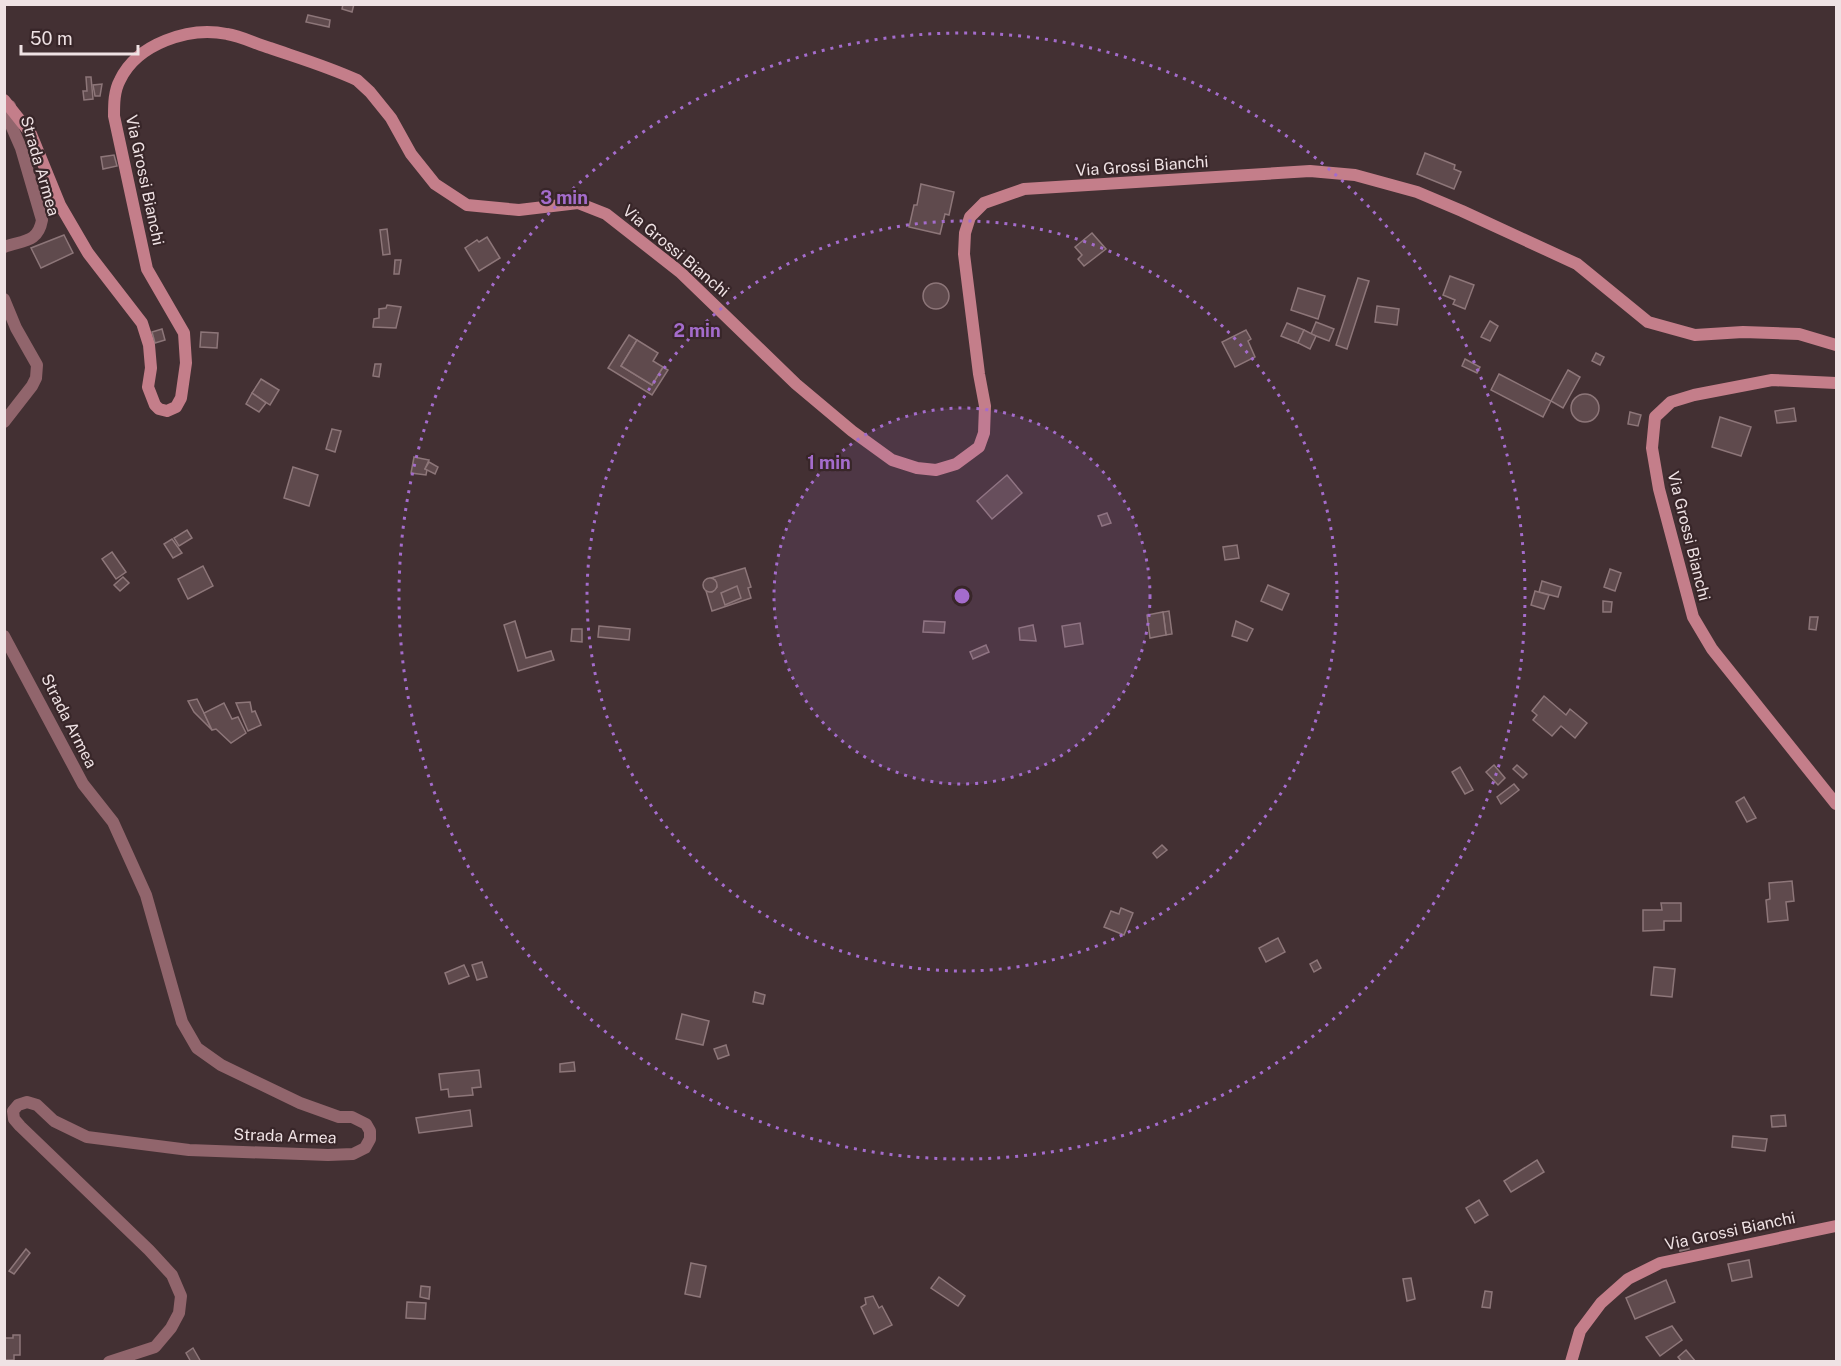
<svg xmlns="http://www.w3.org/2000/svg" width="1841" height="1366" font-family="'Public Sans',sans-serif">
<rect width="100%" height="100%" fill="#433033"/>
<g fill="#5f4a4d" stroke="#8d7679" stroke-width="1.5">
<path d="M343,4H354L352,12L342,9Z"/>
<path d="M308,15L330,20L329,27L306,22Z"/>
<path d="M86,77H91L93,99L84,100L83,91H87Z"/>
<path d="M102,84L100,96H95L93,85Z"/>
<path d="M1425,153L1455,165L1454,169L1461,172L1454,189L1417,174Z"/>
<path d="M114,155L117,166L103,169L101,157Z"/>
<path d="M921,184L954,192L949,215L945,214L940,234L909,227L914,205H917Z"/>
<path d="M387,229L390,254L383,255L380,230Z"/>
<path d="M1092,233L1106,249L1084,266L1078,259L1082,255L1075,247Z"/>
<path d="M64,235L73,253L41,268L31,248Z"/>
<path d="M487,237L500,258L479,271L465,248L477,240L479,242Z"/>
<path d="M395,260H401L399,274H394Z"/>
<path d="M1450,276L1474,285L1465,309L1453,304L1455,300L1443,295Z"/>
<path d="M1358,278L1369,281L1347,349L1336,345Z"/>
<circle cx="936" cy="296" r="13"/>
<path d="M1298,288L1325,296L1318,319L1291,310Z"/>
<path d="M387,305L401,307L396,328L373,327L374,319L379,318V309L386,308Z"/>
<path d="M1377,306L1399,309L1397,325L1375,322Z"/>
<path d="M1490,321L1498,326L1490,341L1481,337Z"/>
<path d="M1316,322L1334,329L1329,341L1311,334Z"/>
<path d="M1287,323L1304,330L1298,343L1281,336Z"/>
<path d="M162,329L165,340L155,343L152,332Z"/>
<path d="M1246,330L1251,339L1248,341L1255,357L1235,367L1222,342Z"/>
<path d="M1304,330L1316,336L1310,349L1298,343Z"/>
<path d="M201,332L218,333L217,348L200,347Z"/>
<path d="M629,335L637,340L621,366L652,385L663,367L668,370L652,395L608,368Z"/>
<path d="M637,340L658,353L653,361L663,367L652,385L621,366Z"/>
<path d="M1596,353L1604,357L1600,365L1592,361Z"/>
<path d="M1465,359L1480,367L1477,373L1462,366Z"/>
<path d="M375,364H381L379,377L373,376Z"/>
<path d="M1568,370L1580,377L1563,408L1551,401Z"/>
<path d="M1499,374L1551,401L1543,417L1491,390Z"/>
<path d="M261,379L279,390L270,405L252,393Z"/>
<path d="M252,393L266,403L259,412L246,404Z"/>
<circle cx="1585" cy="408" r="14"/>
<path d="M1794,408L1796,421L1777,423L1775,411Z"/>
<path d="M1630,412L1641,415L1638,426L1628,424Z"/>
<path d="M1720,417L1751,427L1741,456L1712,447Z"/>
<path d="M332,429L341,431L335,452L326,449Z"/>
<path d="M414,457L429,460L425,469L427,470L426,475L411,473Z"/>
<path d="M429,462L438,467L435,474L425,469Z"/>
<path d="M293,467L318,475L309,506L284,498Z"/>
<path d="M1007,475L1022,493L992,519L977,501Z"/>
<path d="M1107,513L1111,523L1102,526L1098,516Z"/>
<path d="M187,530L192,538L179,546L174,538Z"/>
<path d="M172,539L182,553L173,558L164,544Z"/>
<path d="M1237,545L1239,558L1225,560L1223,547Z"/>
<path d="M112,552L126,572L116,579L102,559Z"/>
<path d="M203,566L213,586L188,599L178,579Z"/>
<path d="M745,568L751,587L748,588L751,598L712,611L706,591L712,592L717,587L715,580L711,578Z"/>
<path d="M1610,569L1621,573L1615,591L1604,587Z"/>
<path d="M123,577L129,583L120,591L114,585Z"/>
<circle cx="710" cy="585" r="7"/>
<path d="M1542,581L1561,587L1558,597L1539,592Z"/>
<path d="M1268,585L1289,594L1282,610L1261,601Z"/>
<path d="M737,586L741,598L725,605L721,593Z"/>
<path d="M1535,591L1549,595L1544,609L1531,605Z"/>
<path d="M1603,601L1612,602L1611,612H1603Z"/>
<path d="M1169,611L1172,634L1166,635L1163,612Z"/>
<path d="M1163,612L1166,635L1150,638L1147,615Z"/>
<path d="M1810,617H1818L1816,630L1809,629Z"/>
<path d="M515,621L526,658L551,651L554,660L518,671L504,625Z"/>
<path d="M924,621L945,622L944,633L923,632Z"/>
<path d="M1236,621L1253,629L1247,641L1232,636Z"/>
<path d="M1080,623L1083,644L1065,647L1062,626Z"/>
<path d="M1033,625L1036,641L1020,640L1019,628Z"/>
<path d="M599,626L630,629L629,640L598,637Z"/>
<path d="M572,629H582V642L571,641Z"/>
<path d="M986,645L989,652L973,659L970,652Z"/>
<path d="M1544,696L1566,715L1570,709L1587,723L1575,738L1561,726L1552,736L1533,720L1537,715L1532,711Z"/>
<path d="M197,699L204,713L212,730L194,712L188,701Z"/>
<path d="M250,702L252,712L255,711L261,725L248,731L236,703Z"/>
<path d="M224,703L232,719L238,717L246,733L231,743L216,729L212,730L204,713Z"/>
<path d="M1494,765L1505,778L1498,785L1486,772Z"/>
<path d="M1517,765L1527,774L1523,778L1513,769Z"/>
<path d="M1460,767L1473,790L1465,794L1452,772Z"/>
<path d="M1514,784L1519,790L1501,804L1497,797Z"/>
<path d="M1744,797L1756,818L1747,822L1736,802Z"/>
<path d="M1162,845L1167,850L1157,858L1153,853Z"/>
<path d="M1792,881L1794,901L1786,902L1788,920L1768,922L1766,900L1770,899L1769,883Z"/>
<path d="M1661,903H1681V921H1664V930L1643,931V910H1662Z"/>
<path d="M1121,908L1133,913L1124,935L1104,927L1111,911L1119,914Z"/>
<path d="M1278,938L1285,952L1266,962L1259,948Z"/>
<path d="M1317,960L1321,968L1314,972L1310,964Z"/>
<path d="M482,962L487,977L477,980L472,965Z"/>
<path d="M464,965L469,976L449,984L445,973Z"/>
<path d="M1654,967L1675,969L1672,997L1651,995Z"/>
<path d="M755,992L765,995L763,1004L753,1002Z"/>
<path d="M682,1014L709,1021L703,1045L676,1039Z"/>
<path d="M726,1045L729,1055L718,1059L714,1049Z"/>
<path d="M574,1062L575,1071L560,1072V1064Z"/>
<path d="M479,1070L481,1087L472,1088L473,1095L449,1097L448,1089L441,1090L439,1074Z"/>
<path d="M470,1110L472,1126L419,1133L416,1118Z"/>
<path d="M1785,1115L1786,1126L1772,1127L1771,1116Z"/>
<path d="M1733,1136L1767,1139L1765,1151L1732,1147Z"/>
<path d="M1537,1160L1544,1172L1511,1192L1504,1181Z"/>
<path d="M1479,1200L1488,1215L1475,1223L1466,1208Z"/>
<path d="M1688,1243L1689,1249L1680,1251L1679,1245Z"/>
<path d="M26,1249L30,1253L14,1274L9,1271Z"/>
<path d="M1749,1260L1752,1277L1732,1281L1728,1264Z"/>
<path d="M691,1263L706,1266L700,1297L685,1294Z"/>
<path d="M939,1277L965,1296L958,1306L931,1288Z"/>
<path d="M1411,1278L1415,1299L1407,1301L1403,1279Z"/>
<path d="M1666,1280L1675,1302L1635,1319L1626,1298Z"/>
<path d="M421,1286L430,1287L429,1299L420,1297Z"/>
<path d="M1485,1291L1492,1292L1490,1308L1482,1307Z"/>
<path d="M873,1296L879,1308L882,1306L892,1325L874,1334L861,1307L866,1304L865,1298Z"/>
<path d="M407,1302L426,1303L425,1319L406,1318Z"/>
<path d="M1672,1326L1682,1340L1660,1356L1646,1337Z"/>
<path d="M13,1335H20V1355H14V1360H5V1338H13Z"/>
<path d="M193,1348L201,1362H191L186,1353Z"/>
<path d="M1686,1350L1696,1362H1682L1678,1357Z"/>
</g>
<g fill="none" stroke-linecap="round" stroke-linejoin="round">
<g stroke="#91656c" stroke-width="12">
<path d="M4,247C23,240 38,243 42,220L21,148L7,116L10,106"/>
<path d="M4,299L16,328L37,365L36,378L32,386L4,422"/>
<path d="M4,636L83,784L113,822L146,895L182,1022L197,1048L221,1065L300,1103L339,1117H352L366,1124L370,1131V1139L365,1148L353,1154L328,1155L189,1150L87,1137L54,1121L37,1105L27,1102L18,1105L13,1111L14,1119L20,1126L149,1250L172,1275L181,1296L179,1313L171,1328L155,1347L109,1362"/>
</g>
<g stroke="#c47e8a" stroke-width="12">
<path d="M4,100L31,134L60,205L88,253L142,323L149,345L151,368L148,387L155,405L159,409L167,411L176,407L181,398L186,363L184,333L147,269L114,116C114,104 114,91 120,80C137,44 189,26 227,34C241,36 256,44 270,48C299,58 329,67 357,80L370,92L391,118L411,154L435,184L467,205L519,210L578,203L606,214L680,272L796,384L852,431L892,460L917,468L936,470L956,464L979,447L984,433L985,406L979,374L964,254L965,233L970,217L984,203L1024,189L1310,171L1355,175L1417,192L1462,211L1577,264L1648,322L1695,335L1743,332L1799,334L1836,345"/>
<path d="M1836,383L1772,380L1694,395L1671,402L1655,417L1652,448L1659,489L1693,617L1712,649L1836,804"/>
<path d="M1571,1362L1580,1331L1601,1303L1628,1279L1660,1263L1836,1226"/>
</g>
</g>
<circle cx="962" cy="596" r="188" fill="#a46ccc" fill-opacity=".12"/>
<g fill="none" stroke="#a46ccc" stroke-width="3" stroke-dasharray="3 6">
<circle cx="962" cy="596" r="188"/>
<circle cx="962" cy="596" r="375"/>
<circle cx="962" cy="596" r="563"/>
</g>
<g text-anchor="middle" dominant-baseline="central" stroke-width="4.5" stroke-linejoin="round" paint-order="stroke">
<g font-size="16" fill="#efe2e4" stroke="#382629">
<text transform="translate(40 166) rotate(74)">Strada Armea</text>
<text transform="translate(1142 166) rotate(-4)">Via Grossi Bianchi</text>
<text transform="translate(145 180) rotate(78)">Via Grossi Bianchi</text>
<text transform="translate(676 251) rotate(40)">Via Grossi Bianchi</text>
<text transform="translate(1689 536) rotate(76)">Via Grossi Bianchi</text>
<text transform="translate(69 721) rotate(63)">Strada Armea</text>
<text transform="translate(285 1136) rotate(2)">Strada Armea</text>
<text transform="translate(1730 1231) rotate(-12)">Via Grossi Bianchi</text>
</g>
</g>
<circle cx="962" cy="596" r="9" fill="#a46ccc" stroke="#382629" stroke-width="3"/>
<g font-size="18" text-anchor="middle" font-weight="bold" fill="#a46ccc" stroke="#382629" stroke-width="4.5" stroke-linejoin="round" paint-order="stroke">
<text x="564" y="204">3 min</text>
<text x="697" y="337">2 min</text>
<text x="829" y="469">1 min</text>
</g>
<rect width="1841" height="1366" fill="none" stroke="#efe2e4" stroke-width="12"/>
<path d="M21 45v9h117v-9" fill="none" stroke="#efe2e4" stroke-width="3"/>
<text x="30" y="45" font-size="18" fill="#efe2e4" stroke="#382629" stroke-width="4.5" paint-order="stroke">50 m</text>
</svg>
